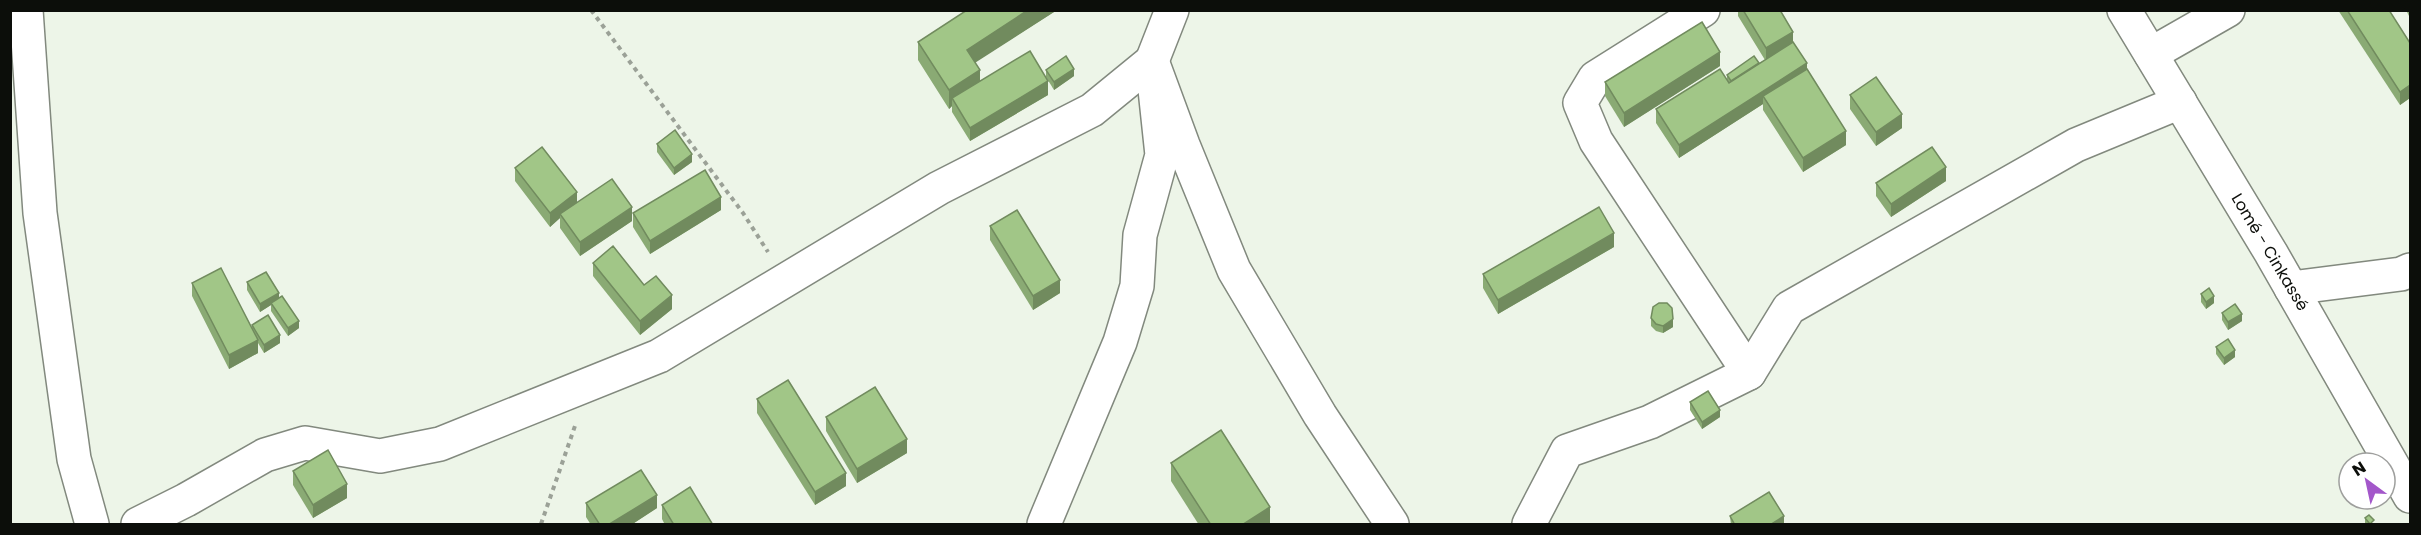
<svg xmlns="http://www.w3.org/2000/svg" width="2421" height="535" font-family="Poppins,sans-serif">
<rect width="100%" height="100%" fill="#edf5e8"/>
<g fill="none" stroke-linecap="round" stroke-linejoin="round">
<g stroke="#82897e" stroke-width="36">
<g id="street">
<path d="M26,10L40,213L74,459L92,524"/>
<path d="M1703,10L1595,78L1580,103L1596,141L1749,373"/>
<path d="M2151,54L2228,10"/>
<path d="M2291,288L2401,274L2410,270"/>
<path d="M138,524L186,500L265,455L305,443L380,456L440,444L659,356L939,188L1092,110L1152,61L1183,145L1234,270L1320,415L1392,524"/>
<path d="M1044,524L1120,342L1137,286L1140,235L1162,155L1152,61L1172,10"/>
<path d="M1529,524L1567,451L1650,422L1749,373L1789,308L2076,145L2180,102"/>
</g>
</g>
<g stroke="#82897e" stroke-width="36">
<path id="highway" d="M2124,10L2271,253L2410,496"/>
</g>
<g stroke="#9ba197" stroke-width="4" stroke-dasharray="4.5 4.5" stroke-linecap="butt">
<path d="M591,10L743,213L768,252"/>
<path d="M541,524L575,426"/>
</g>
<use href="#street" stroke="#fff" stroke-width="33"/>
<use href="#highway" stroke="#fff" stroke-width="33"/>
</g>
<g fill="#8aaa74">
<path d="M1054,10V12L975,62L980,81L1048,95L970,141L952,112V106L949,109L918,60V42Z"/>
<path d="M1738,10H1780L1793,42L1846,145L1803,172L1763,110V104L1679,158L1656,123V109L1727,80V75L1759,63L1765,60L1738,16Z"/>
<path d="M2338,10H2389L2410,43V98L2400,105Z"/>
<path d="M2406,10H2410V18Z"/>
<path d="M1720,66L1624,127L1605,96V82Z"/>
<path d="M1046,70L1074,76L1054,90L1046,77Z"/>
<path d="M1850,95L1902,128L1876,146L1850,109Z"/>
<path d="M657,144L692,162L674,175L657,152Z"/>
<path d="M515,168L577,203L632,221L580,256L560,228V218L550,227L515,181Z"/>
<path d="M1946,181L1891,217L1876,196V183Z"/>
<path d="M721,210L650,254L633,227V213Z"/>
<path d="M990,226L1060,293L1033,310L990,240Z"/>
<path d="M1614,247L1498,314L1483,288V274Z"/>
<path d="M593,263L644,285L672,309L640,335L593,276Z"/>
<path d="M247,282L279,298L299,328L288,336L271,311V305L260,312L247,290Z"/>
<path d="M192,283L252,328V325L280,343L264,353L258,343V353L229,369L192,296Z"/>
<path d="M2201,294L2214,303L2206,309L2201,302Z"/>
<path d="M2222,313L2242,321L2228,330L2222,320Z"/>
<path d="M1651,318L1673,327L1663,333L1656,331L1651,326Z"/>
<path d="M2216,347L2235,357L2224,365L2216,354Z"/>
<path d="M757,399L846,486L815,505L757,413Z"/>
<path d="M1690,402L1720,417L1702,429L1690,410Z"/>
<path d="M826,417L907,453L857,483L826,431Z"/>
<path d="M1171,463L1270,525H1199L1171,481Z"/>
<path d="M293,471L347,498L313,518L293,485Z"/>
<path d="M586,503L657,508L631,525H591L586,517Z"/>
<path d="M662,505L713,525H665L662,519Z"/>
<path d="M1730,516L1784,524L1782,525H1731Z"/>
<path d="M2365,518L2374,525H2365Z"/>
</g>
<g fill="#718b5e">
<path d="M1028,10H1054V12L967,68V50Z"/>
<path d="M1793,32V45L1766,62V48Z"/>
<path d="M1720,52V66L1624,127V113Z"/>
<path d="M1807,63V76L1763,96V104L1679,158V145Z"/>
<path d="M1074,69V76L1054,90V82Z"/>
<path d="M980,70V88L952,98V106L949,109V90Z"/>
<path d="M1048,81V95L970,141V128Z"/>
<path d="M2410,85V98L2400,105V92Z"/>
<path d="M1902,114V128L1876,146V132Z"/>
<path d="M1846,131V145L1803,172V158Z"/>
<path d="M692,154V162L674,175V168Z"/>
<path d="M1946,167V181L1891,217V204Z"/>
<path d="M577,192V206L560,214V218L550,227V213Z"/>
<path d="M721,197V210L650,254V241Z"/>
<path d="M632,207V221L580,256V242Z"/>
<path d="M1614,233V247L1498,314V300Z"/>
<path d="M1060,280V293L1033,310V296Z"/>
<path d="M279,293V301L271,303V305L260,312V304Z"/>
<path d="M672,295V309L640,335V321Z"/>
<path d="M2214,296V303L2206,309V302Z"/>
<path d="M2242,314V321L2228,330V322Z"/>
<path d="M1673,319V327L1663,333V326Z"/>
<path d="M299,321V328L288,336V328Z"/>
<path d="M280,335V343L264,353V345Z"/>
<path d="M258,340V353L229,369V355Z"/>
<path d="M2235,350V357L2224,365V358Z"/>
<path d="M1720,410V417L1702,429V422Z"/>
<path d="M907,439V453L857,483V469Z"/>
<path d="M846,473V486L815,505V492Z"/>
<path d="M347,484V498L313,518V505Z"/>
<path d="M657,495V508L631,525H608Z"/>
<path d="M1270,507V525H1242Z"/>
<path d="M1784,516V524L1782,525H1770Z"/>
</g>
<g fill="#a1c687" stroke="#718b5e" stroke-width="1.5">
<path d="M967,10H1028L967,50L980,70L949,90L918,42Z"/>
<path d="M1743,10H1780L1793,32L1766,48Z"/>
<path d="M2347,10H2389L2410,43V85L2400,92Z"/>
<path d="M1702,22L1720,52L1624,113L1605,82Z"/>
<path d="M1793,42L1807,63L1679,145L1656,109L1720,69L1729,83Z"/>
<path d="M1030,51L1048,81L970,128L952,98Z"/>
<path d="M1066,56L1074,69L1054,82L1046,70Z"/>
<path d="M1754,56L1759,63L1731,81L1727,75Z"/>
<path d="M1807,69L1846,131L1803,158L1763,96Z"/>
<path d="M1876,77L1902,114L1876,132L1850,95Z"/>
<path d="M675,130L692,154L674,168L657,144Z"/>
<path d="M542,147L577,192L550,213L515,168Z"/>
<path d="M1932,147L1946,167L1891,204L1876,183Z"/>
<path d="M705,170L721,197L650,241L633,213Z"/>
<path d="M612,179L632,207L580,242L560,214Z"/>
<path d="M1599,207L1614,233L1498,300L1483,274Z"/>
<path d="M1017,210L1060,280L1033,296L990,226Z"/>
<path d="M613,246L644,285L656,276L672,295L640,321L593,263Z"/>
<path d="M221,268L258,340L229,355L192,283Z"/>
<path d="M266,272L279,293L260,304L247,282Z"/>
<path d="M2209,288L2214,296L2206,302L2201,294Z"/>
<path d="M282,296L299,321L288,328L271,303Z"/>
<path d="M1659,303H1667L1672,308L1673,319L1663,326L1656,324L1651,318L1653,307Z"/>
<path d="M2235,304L2242,314L2228,322L2222,313Z"/>
<path d="M268,315L280,335L264,345L252,325Z"/>
<path d="M2228,339L2235,350L2224,358L2216,347Z"/>
<path d="M788,380L846,473L815,492L757,399Z"/>
<path d="M875,387L907,439L857,469L826,417Z"/>
<path d="M1708,391L1720,410L1702,422L1690,402Z"/>
<path d="M1221,430L1270,507L1242,525H1211L1171,463Z"/>
<path d="M328,450L347,484L313,505L293,471Z"/>
<path d="M641,470L657,495L608,525H600L586,503Z"/>
<path d="M690,487L713,525H674L662,505Z"/>
<path d="M1769,492L1784,516L1770,525H1735L1730,516Z"/>
<path d="M2369,515L2374,520L2370,524L2365,518Z"/>
</g>
<g text-anchor="middle" dominant-baseline="central" stroke-width="5" stroke-linejoin="round" paint-order="stroke">
<g font-size="16" fill="#0c0e0a" stroke="#fff">
<text transform="translate(2270 252) rotate(59)">Lomé - Cinkassé</text>
</g>
</g>
<rect width="2421" height="535" fill="none" stroke="#0c0e0a" stroke-width="24"/>
<g transform="translate(2367 481) rotate(327)"><circle r="28" fill="#ffffff" stroke="#9e9f9d" stroke-width="1.5"/>
<path d="M0-4.5L10 22L0 15L-10 22Z" fill="#a357ca"/>
<text y="-9" font-size="16" font-weight="bold" text-anchor="middle" fill="#0c0e0a">N</text>
</g>
</svg>
